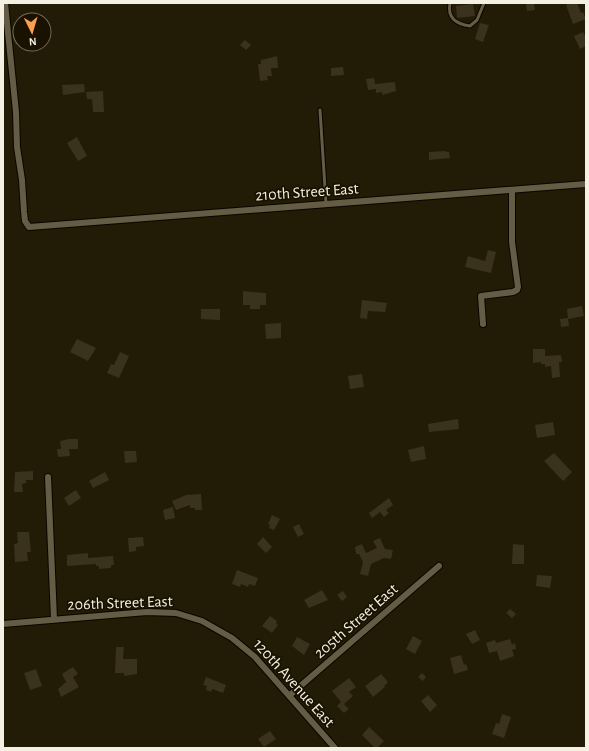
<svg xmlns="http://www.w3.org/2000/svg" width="589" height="751" font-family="'Alegreya Sans',sans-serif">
<rect width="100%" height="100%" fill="#221b05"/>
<g fill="#3a321c">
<path d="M526,3H534L535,10L527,11Z"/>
<path d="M570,3H577L581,13L583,12L586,19L573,24L566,5Z"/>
<path d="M473,4L475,16L457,18L456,6Z"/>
<path d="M480,23L489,25L483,42L475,39Z"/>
<path d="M583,32L586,38V46L580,49L574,36Z"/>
<path d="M245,40L251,45L246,50L240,45Z"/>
<path d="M277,56L278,68H271L272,76H267L268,80L260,81L258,64H261V60Z"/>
<path d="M343,67L344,75L331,76V68Z"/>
<path d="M374,78L375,84L395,82L396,91L382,95V92L376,93V89L368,90L366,79Z"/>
<path d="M84,84L85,92L63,95L62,85Z"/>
<path d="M103,91L104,112H93L92,99H87L86,92Z"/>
<path d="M77,137L87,156L78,161L67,143Z"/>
<path d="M446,151V152H449L450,158L429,160V152Z"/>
<path d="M488,250L496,252L491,273L465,267L468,256L485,261Z"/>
<path d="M243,291L266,293V305H260V309H250V305H243Z"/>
<path d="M362,300L387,303L385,312L368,311L367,319L360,318Z"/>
<path d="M582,306L584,316L568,319L567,309Z"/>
<path d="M201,309H220V320L201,319Z"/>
<path d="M568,318L569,326L561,327L560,319Z"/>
<path d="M281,323V338L266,339L265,324Z"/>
<path d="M77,339L96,348L88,361L70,352Z"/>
<path d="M533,349H545V356L561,355L562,362H559L560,377L552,378L551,366L545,367V364H541V362L533,363Z"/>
<path d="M120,352L129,356L119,378L107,373L111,364L114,365Z"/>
<path d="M362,374L364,387L350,389L348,376Z"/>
<path d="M458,419L459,429L429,432L428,424Z"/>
<path d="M553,422L555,435L537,438L535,425Z"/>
<path d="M69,439H78V449H69L70,456L58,457L57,449H61L60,441Z"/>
<path d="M424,446L426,459L411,462L408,450Z"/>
<path d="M124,451H136L137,462L125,463Z"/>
<path d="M554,453L572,472L563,481L544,461Z"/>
<path d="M33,471V480H26V483L22,484L23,492H14L15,472Z"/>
<path d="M105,472L109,480L93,488L89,481Z"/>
<path d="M76,490L81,498L69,506L64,498Z"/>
<path d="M201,494L202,510H195V508H190V505L176,510L172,501L186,495Z"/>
<path d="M389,498L393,505L386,510L389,513L384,517L380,512L372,518L369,513Z"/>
<path d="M173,507L175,518L165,520L163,510Z"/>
<path d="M272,515L280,519L274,530L269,528L270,525L268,524Z"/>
<path d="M299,524L304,534L298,537L293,527Z"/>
<path d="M17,532H29L31,552H27L28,561L15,562L14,544L18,543Z"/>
<path d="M143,537L144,546L136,547V551L129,552L128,538Z"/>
<path d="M263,537L272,547L266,553L257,544Z"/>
<path d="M380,538L385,549L393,550L391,559L384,558L371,564L368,576L360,574L363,562L359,554H356L355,547L362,544L366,553L377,548L373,541Z"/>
<path d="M513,544L524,545V564H512Z"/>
<path d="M88,553V558L113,556L114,565H111V568L99,569V566H96V564L67,566V555Z"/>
<path d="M237,570L258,578L255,586L249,584L248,587L241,584L240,587L232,584Z"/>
<path d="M537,575L552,576L550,588L536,586Z"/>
<path d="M322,590L328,600L309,608L304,600Z"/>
<path d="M343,591L347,597L342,601L337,595Z"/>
<path d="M510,609L516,614L512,618L506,613Z"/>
<path d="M270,616L277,621L276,623L278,625L272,633L262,626Z"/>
<path d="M475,630L480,640L472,644L466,634Z"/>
<path d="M413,636L422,641L415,654L406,649Z"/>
<path d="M297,637L310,644L304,655L292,646Z"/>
<path d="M510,639L512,645L515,643L516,649L512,650L514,656L500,661L497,651L489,653L486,643L495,640L496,643Z"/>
<path d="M116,647H124L123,659H137V674L124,676V673H115Z"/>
<path d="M461,655L464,665L466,664L468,670L454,674L450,658Z"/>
<path d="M73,667L78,674L73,677L79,687L61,697L58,689L66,682L62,674Z"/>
<path d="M36,669L42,686L30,690L24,673Z"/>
<path d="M422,673L426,677L423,681L418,677Z"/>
<path d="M381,674L388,682L384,686L385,687L373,697L365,686Z"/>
<path d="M206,677L226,685L223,693L212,689L211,692L206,690L207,686L203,685Z"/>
<path d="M349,678L356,687L349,692L353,696L344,704L349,709L344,713L337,706L341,702L332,691Z"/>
<path d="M428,695L437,705L430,712L421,701Z"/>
<path d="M502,714L511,717L504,738L492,734L496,723L499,724Z"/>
<path d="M369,727L384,741L377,748H375L362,735Z"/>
<path d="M270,731L276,739L264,747L258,739Z"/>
</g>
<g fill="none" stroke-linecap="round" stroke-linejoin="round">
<g stroke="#0b0500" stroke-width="5">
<g id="service">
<path d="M450,3C447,18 456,24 470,26L477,20L484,3"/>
<path d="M320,110L326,204"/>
</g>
</g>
<g stroke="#0b0500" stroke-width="8">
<g id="minor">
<path d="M5,3L16,112L17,147L22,180L24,212L25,221L29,227L586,184"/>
<path d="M483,324L481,296L513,292L517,290L518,287L512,242V190"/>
<path d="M48,477L54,619"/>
<path d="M3,624L147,612L176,613L202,621L232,638L255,657L335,748"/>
<path d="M290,695L439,566"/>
</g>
</g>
<use href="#service" stroke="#645c44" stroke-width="3"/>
<use href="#minor" stroke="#645c44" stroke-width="6"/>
</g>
<g text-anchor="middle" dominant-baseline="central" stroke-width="3.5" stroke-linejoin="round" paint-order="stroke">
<g font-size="16" fill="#f4f0e2" stroke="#191200">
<text transform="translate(307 192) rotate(-4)">210th Street East</text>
<text transform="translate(120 603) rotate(-2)">206th Street East</text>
<text transform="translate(356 621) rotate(-41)">205th Street East</text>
<text transform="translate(294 683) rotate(48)">120th Avenue East</text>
</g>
</g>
<rect width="589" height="751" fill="none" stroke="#f4f0e2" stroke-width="8"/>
<g transform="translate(32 32) rotate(175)"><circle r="19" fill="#191200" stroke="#716b5a"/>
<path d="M0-3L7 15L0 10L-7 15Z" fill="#fa9f4f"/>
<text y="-6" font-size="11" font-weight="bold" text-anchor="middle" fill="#f4f0e2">N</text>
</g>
</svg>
